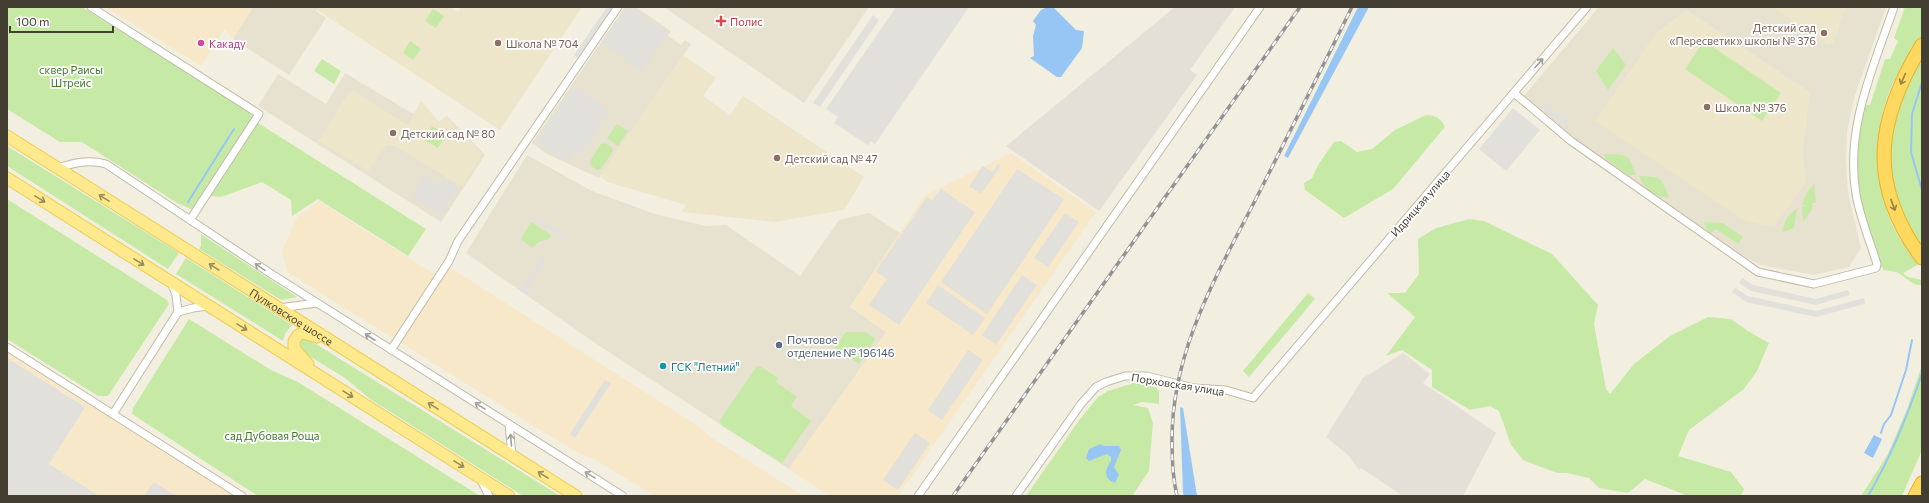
<svg xmlns="http://www.w3.org/2000/svg" width="1929" height="503" font-family="Commissioner,sans-serif">
<rect width="100%" height="100%" fill="#f2efe1"/>
<g fill="#e7e1cf">
<path d="M253,7H319L316,11L326,18L289,75L233,39Z"/>
<path d="M625,7H636L671,31L668,36L681,45L685,40L691,44L599,178L547,154L532,143Z"/>
<path d="M664,7H869L804,103Z"/>
<path d="M1599,7H1886L1854,98L1847,132L1846,161L1848,193L1861,248L1849,267L1814,275L1761,265L1733,251L1575,141L1523,97Z"/>
<path d="M345,73L410,112L440,123L447,116L485,155L441,222L258,106L278,74L326,104Z"/>
<path d="M527,155L592,191L655,214L706,226L726,225L800,276L839,220L869,213L900,233L850,307L886,332L789,469L598,345L466,253Z"/>
</g>
<g fill="#f7e8c9">
<path d="M105,7H253L233,39L225,29L201,66Z"/>
<path d="M1011,153L1096,212L898,496H829L789,469L886,332L850,307L924,196Z"/>
<path d="M319,201L434,274L451,268L698,426L709,436L804,496H655L597,461L571,449L287,272L282,251L297,217Z"/>
<path d="M7,352L234,496H7Z"/>
</g>
<g fill="#e4dfd7">
<path d="M1175,7H1235L1190,70L1197,75L1099,211L1006,146Z"/>
<path d="M1403,353L1430,374L1423,383L1496,433L1463,496H1403L1361,468L1359,470L1348,455L1326,437L1363,378Z"/>
</g>
<g fill="#ede6ca">
<path d="M319,7H450L458,12L461,7H582L500,130L317,10Z"/>
<path d="M1772,7H1846L1834,43L1828,45Z"/>
<path d="M1687,10L1810,92L1803,152L1806,182L1774,227L1745,221L1595,121L1657,32Z"/>
<path d="M683,55L716,78L703,96L730,115L743,96L864,177L844,210L775,222L682,212L686,205L607,182L600,176Z"/>
<path d="M354,91L408,125L421,101L439,122L446,116L482,154L462,187L395,146L387,145L368,171L318,141L349,92Z"/>
</g>
<g fill="#c6eaa6">
<path d="M7,7H82L250,111L252,118L193,210L177,203L82,142H60L7,109Z"/>
<path d="M1905,7H1922C1922,16 1925,30 1922,37C1916,51 1901,67 1894,81C1873,125 1873,179 1892,224C1899,239 1909,251 1919,264L1903,273L1908,277L1922,280V285C1911,286 1905,276 1897,272C1893,271 1888,271 1884,270L1879,264C1869,231 1858,198 1856,163C1856,144 1860,124 1863,105H1870L1885,59H1890L1898,41L1894,38Z"/>
<path d="M433,9L444,16L436,28L425,21Z"/>
<path d="M410,41L421,49L413,60L403,53Z"/>
<path d="M1704,41L1781,93L1762,121L1685,69Z"/>
<path d="M1613,48L1626,65L1608,90L1596,71Z"/>
<path d="M1922,51V251L1904,223L1888,162L1897,98Z"/>
<path d="M322,59L341,71L334,84L314,71Z"/>
<path d="M1426,115C1435,115 1442,119 1445,127L1393,189L1344,218L1305,190L1304,183L1312,178L1318,165L1334,142L1341,141L1357,152L1372,149L1395,130Z"/>
<path d="M258,123L426,229L408,256L318,199L292,216L291,200L262,182L221,197L210,196Z"/>
<path d="M617,124L628,131L618,146L607,138Z"/>
<path d="M432,126L446,135L438,148L424,140Z"/>
<path d="M605,143L612,147L613,151L601,169L597,170L591,166L590,161L601,144Z"/>
<path d="M7,146L179,253L168,269L7,166Z"/>
<path d="M1604,154C1628,155 1627,151 1636,175H1628L1605,158Z"/>
<path d="M1639,176C1663,177 1661,176 1669,198C1656,197 1644,189 1639,176Z"/>
<path d="M1814,183L1816,203H1813L1811,211L1803,222L1802,207L1805,205H1802L1806,194Z"/>
<path d="M7,199L167,300L169,304L108,396H98L7,339Z"/>
<path d="M1797,208L1794,228L1783,232L1782,230L1787,217Z"/>
<path d="M1469,219L1484,221L1552,254L1598,305L1594,324L1606,389L1610,394L1634,364L1670,336L1708,317L1731,319L1748,331L1769,343L1757,371L1744,389L1689,430L1678,456L1731,472L1744,489L1741,496H1688L1645,479L1628,493L1599,488L1589,478L1567,473H1557L1523,460L1511,445L1499,411L1490,406L1470,410L1432,387V370L1402,350L1386,356L1415,317L1387,293H1405L1419,274L1418,239L1436,228Z"/>
<path d="M531,222L551,235L549,239L538,242L532,248L521,239Z"/>
<path d="M1704,222L1723,223L1743,237L1738,244L1716,229L1711,233L1707,230Z"/>
<path d="M201,234L297,297L281,300L199,249L201,246Z"/>
<path d="M186,258L292,325L285,334L283,341L176,274Z"/>
<path d="M1308,293L1315,299L1249,377L1243,371Z"/>
<path d="M189,319L271,370L298,382L480,496H258L132,414L133,408Z"/>
<path d="M846,332H866L875,339L859,364L835,348Z"/>
<path d="M305,339L316,344L560,496H523L370,399L345,378L301,351L298,344L302,340Z"/>
<path d="M1922,365V450L1902,496H1861L1888,454L1907,409Z"/>
<path d="M757,366H760L778,378L776,382L797,397L791,406L811,421L782,463L721,425L720,420Z"/>
<path d="M1134,383L1154,385L1159,391V404L1142,402L1133,405L1148,408L1153,423L1149,471L1134,493V496H1026L1080,419L1098,397L1108,391Z"/>
</g>
<g fill="#e2e0db">
<path d="M607,7L614,8L579,59L574,55Z"/>
<path d="M896,7H969L875,144L871,141L868,145L834,123L838,117L826,109Z"/>
<path d="M625,9H633L668,33L642,71L602,43Z"/>
<path d="M873,15L879,20L820,107L813,103Z"/>
<path d="M574,86L610,111L579,156L573,152L567,162L536,141Z"/>
<path d="M1545,102L1568,121L1564,126L1541,107Z"/>
<path d="M1513,108L1540,130L1506,171L1479,149Z"/>
<path d="M998,164L1001,166L981,194L969,186L983,166L992,172Z"/>
<path d="M1017,169L1064,199L987,314L941,282Z"/>
<path d="M425,176L439,185L444,179L458,188L440,215L412,197Z"/>
<path d="M941,189L975,212L899,325L869,305L887,279L876,271L927,197L932,200Z"/>
<path d="M1065,213L1079,222L1048,267L1034,258Z"/>
<path d="M539,217L566,235L564,239L536,221Z"/>
<path d="M542,258L546,261L525,294L520,291Z"/>
<path d="M1022,275L1037,285L996,345L982,335Z"/>
<path d="M1742,278L1753,285L1816,299L1848,290L1850,295L1816,305L1751,291L1739,283Z"/>
<path d="M938,285L985,318L973,335L926,303Z"/>
<path d="M1735,288L1748,296L1816,311L1864,298L1865,304L1816,317L1746,302L1732,292Z"/>
<path d="M968,350L983,360L942,420L928,410Z"/>
<path d="M7,358L85,407L49,464L99,496H7Z"/>
<path d="M605,380L611,383L575,438L570,434Z"/>
<path d="M915,433L930,443L898,490L883,480Z"/>
<path d="M154,482L176,496H144Z"/>
</g>
<g fill="#97c6f5">
<path d="M1047,7H1053L1076,30L1084,31L1082,48L1061,77H1057L1030,58L1034,56L1033,36L1036,25L1033,21L1041,10Z"/>
<path d="M1358,7H1369L1288,158L1284,156Z"/>
<path d="M1180,407L1183,408L1197,496H1184L1183,493Z"/>
<path d="M1874,435L1882,439L1873,458L1864,453Z"/>
<path d="M1100,444L1104,446H1119L1121,450L1114,467L1119,475L1115,483C1103,478 1105,470 1111,461V457L1107,454L1089,461L1086,458L1089,449Z"/>
</g>
<g fill="none" stroke-linecap="round" stroke-linejoin="round">
<g stroke="#97c6f5" stroke-width="2">
<path d="M1922,82L1912,114L1911,152L1922,190"/>
<path d="M188,202L234,129"/>
<path d="M1881,433L1884,424L1891,415L1906,370L1912,340"/>
<path d="M1868,496C1891,457 1907,416 1922,374"/>
</g>
<g stroke="#c1baa6" stroke-width="9">
<g id="street">
<path d="M91,7L259,114L190,220"/>
<path d="M1514,93L1571,141L1758,272L1814,284L1876,268L1877,264C1870,241 1860,218 1856,194C1845,128 1873,68 1894,7"/>
<path d="M57,168C74,163 88,159 106,164L273,275L623,496"/>
<path d="M171,282L176,295L178,312"/>
<path d="M279,308L317,303"/>
<path d="M7,347L242,496"/>
<path d="M391,350L449,261L458,241L618,7"/>
<path d="M113,414L178,312L193,308L208,306"/>
<path d="M509,424L512,456"/>
<path d="M482,482L489,496"/>
<path d="M918,496L1260,7"/>
<path d="M1016,496L1081,404L1096,387L1106,382L1125,376H1147L1194,388L1226,390L1253,398L1587,7"/>
</g>
</g>
<g stroke="#eccc56" stroke-width="13">
<g id="primary">
<path id="s1" d="M7,136L576,496"/>
<path d="M7,178L509,496"/>
<path d="M308,364L294,348V341L298,335L303,333L317,337"/>
</g>
</g>
<g stroke="#e8b225" stroke-width="15">
<g id="highway">
<path d="M1922,45C1876,120 1867,184 1922,258"/>
<path d="M1915,496L1922,483"/>
</g>
</g>
<use href="#street" stroke="#fff" stroke-width="7"/>
<use href="#primary" stroke="#ffe98d" stroke-width="11"/>
<use href="#highway" stroke="#ffd85f" stroke-width="13"/>
<g stroke="#939393" stroke-width="3.5">
<g id="rail">
<path d="M953,496L1300,7"/>
<path d="M1177,496C1173,479 1172,460 1172,442C1171,344 1225,262 1267,177C1295,121 1324,64 1352,7"/>
</g>
</g>
<use href="#rail" stroke="#fff" stroke-width="2" stroke-dasharray="6" stroke-linecap="butt"/>
</g>
<defs><path id="oneway-shaft" d="M-6 0H5M1.5-3L5.5 0L1.5 3" fill="none" stroke-width="1.6" stroke-linecap="round" stroke-linejoin="round"/></defs>
<g stroke="#a29e98">
<use href="#oneway-shaft" transform="translate(1539 63) rotate(-49)"/>
<use href="#oneway-shaft" transform="translate(260 267) rotate(-146)"/>
<use href="#oneway-shaft" transform="translate(370 337) rotate(-147)"/>
<use href="#oneway-shaft" transform="translate(480 406) rotate(-148)"/>
<use href="#oneway-shaft" transform="translate(511 440) rotate(-95)"/>
<use href="#oneway-shaft" transform="translate(590 475) rotate(-148)"/>
</g>
<g stroke="#988346">
<use href="#oneway-shaft" transform="translate(1903 79) rotate(114)"/>
<use href="#oneway-shaft" transform="translate(1893 205) rotate(70)"/>
</g>
<g stroke="#988b5b">
<use href="#oneway-shaft" transform="translate(104 198) rotate(-148)"/>
<use href="#oneway-shaft" transform="translate(40 199) rotate(32)"/>
<use href="#oneway-shaft" transform="translate(139 262) rotate(32)"/>
<use href="#oneway-shaft" transform="translate(214 267) rotate(-148)"/>
<use href="#oneway-shaft" transform="translate(242 327) rotate(32)"/>
<use href="#oneway-shaft" transform="translate(348 394) rotate(32)"/>
<use href="#oneway-shaft" transform="translate(433 406) rotate(-148)"/>
<use href="#oneway-shaft" transform="translate(459 464) rotate(32)"/>
<use href="#oneway-shaft" transform="translate(543 475) rotate(-148)"/>
</g>
<path fill="#e0444e" stroke="#fff" stroke-width="1.5" d="M719 15h4v4h4v4h-4v4h-4v-4h-4v-4h4z"/>
<g fill="#8d6e63" stroke="#fff" stroke-width="1.5">
<circle cx="1824" cy="33" r="4"/>
<circle cx="498" cy="43" r="4"/>
<circle cx="1707" cy="107" r="4"/>
<circle cx="393" cy="133" r="4"/>
<circle cx="777" cy="158" r="4"/>
</g>
<circle fill="#d1479c" stroke="#fff" stroke-width="1.5" cx="201" cy="43" r="4"/>
<circle fill="#5c6f8a" stroke="#fff" stroke-width="1.5" cx="779" cy="345" r="4"/>
<circle fill="#0f9aa8" stroke="#fff" stroke-width="1.5" cx="663" cy="366" r="4"/>
<g text-anchor="middle" dominant-baseline="central" stroke-width="3.5" stroke-linejoin="round" paint-order="stroke">
<g font-size="11" fill="#be3a42" stroke="#fff" text-anchor="start">
<text x="730" y="21">Полис</text>
</g>
<g font-size="11" fill="#785e54" stroke="#fff" text-anchor="start">
<text x="1816" y="27" text-anchor="end">Детский сад<tspan x="1816" dy="13">«Пересветик» школы № 376</tspan></text>
<text x="506" y="43">Школа № 704</text>
<text x="1715" y="107">Школа № 376</text>
<text x="401" y="133">Детский сад № 80</text>
<text x="785" y="158">Детский сад № 47</text>
</g>
<g font-size="11" fill="#b23c85" stroke="#fff" text-anchor="start">
<text x="209" y="43">Какаду</text>
</g>
<g font-size="11" fill="#3b7822" stroke="#fff">
<text x="71" y="69">сквер Раисы<tspan x="71" dy="13">Штрейс</tspan></text>
<text x="272" y="435">сад Дубовая Роща</text>
</g>
<g font-size="11" fill="#443e32" stroke="#fff">
<text transform="translate(1420 203) rotate(-49)">Идрицкая улица</text>
<text stroke="none"><textPath href="#s1" startOffset="337">Пулковское шоссе</textPath></text>
<text transform="translate(1178 384) rotate(9)">Порховская улица</text>
</g>
<g font-size="11" fill="#4e5e75" stroke="#fff" text-anchor="start">
<text x="787" y="339">Почтовое<tspan x="787" dy="13">отделение № 196146</tspan></text>
</g>
<g font-size="11" fill="#0d838f" stroke="#fff" text-anchor="start">
<text x="671" y="366">ГСК "Летний"</text>
</g>
</g>
<rect width="1929" height="503" fill="none" stroke="#443e32" stroke-width="16"/>
<path d="M10 26v6h103v-6" fill="none" stroke="#443e32" stroke-width="2"/>
<text x="16" y="26" font-size="12" fill="#443e32" stroke="#ffffff" stroke-width="3" paint-order="stroke">100 m</text>
</svg>
